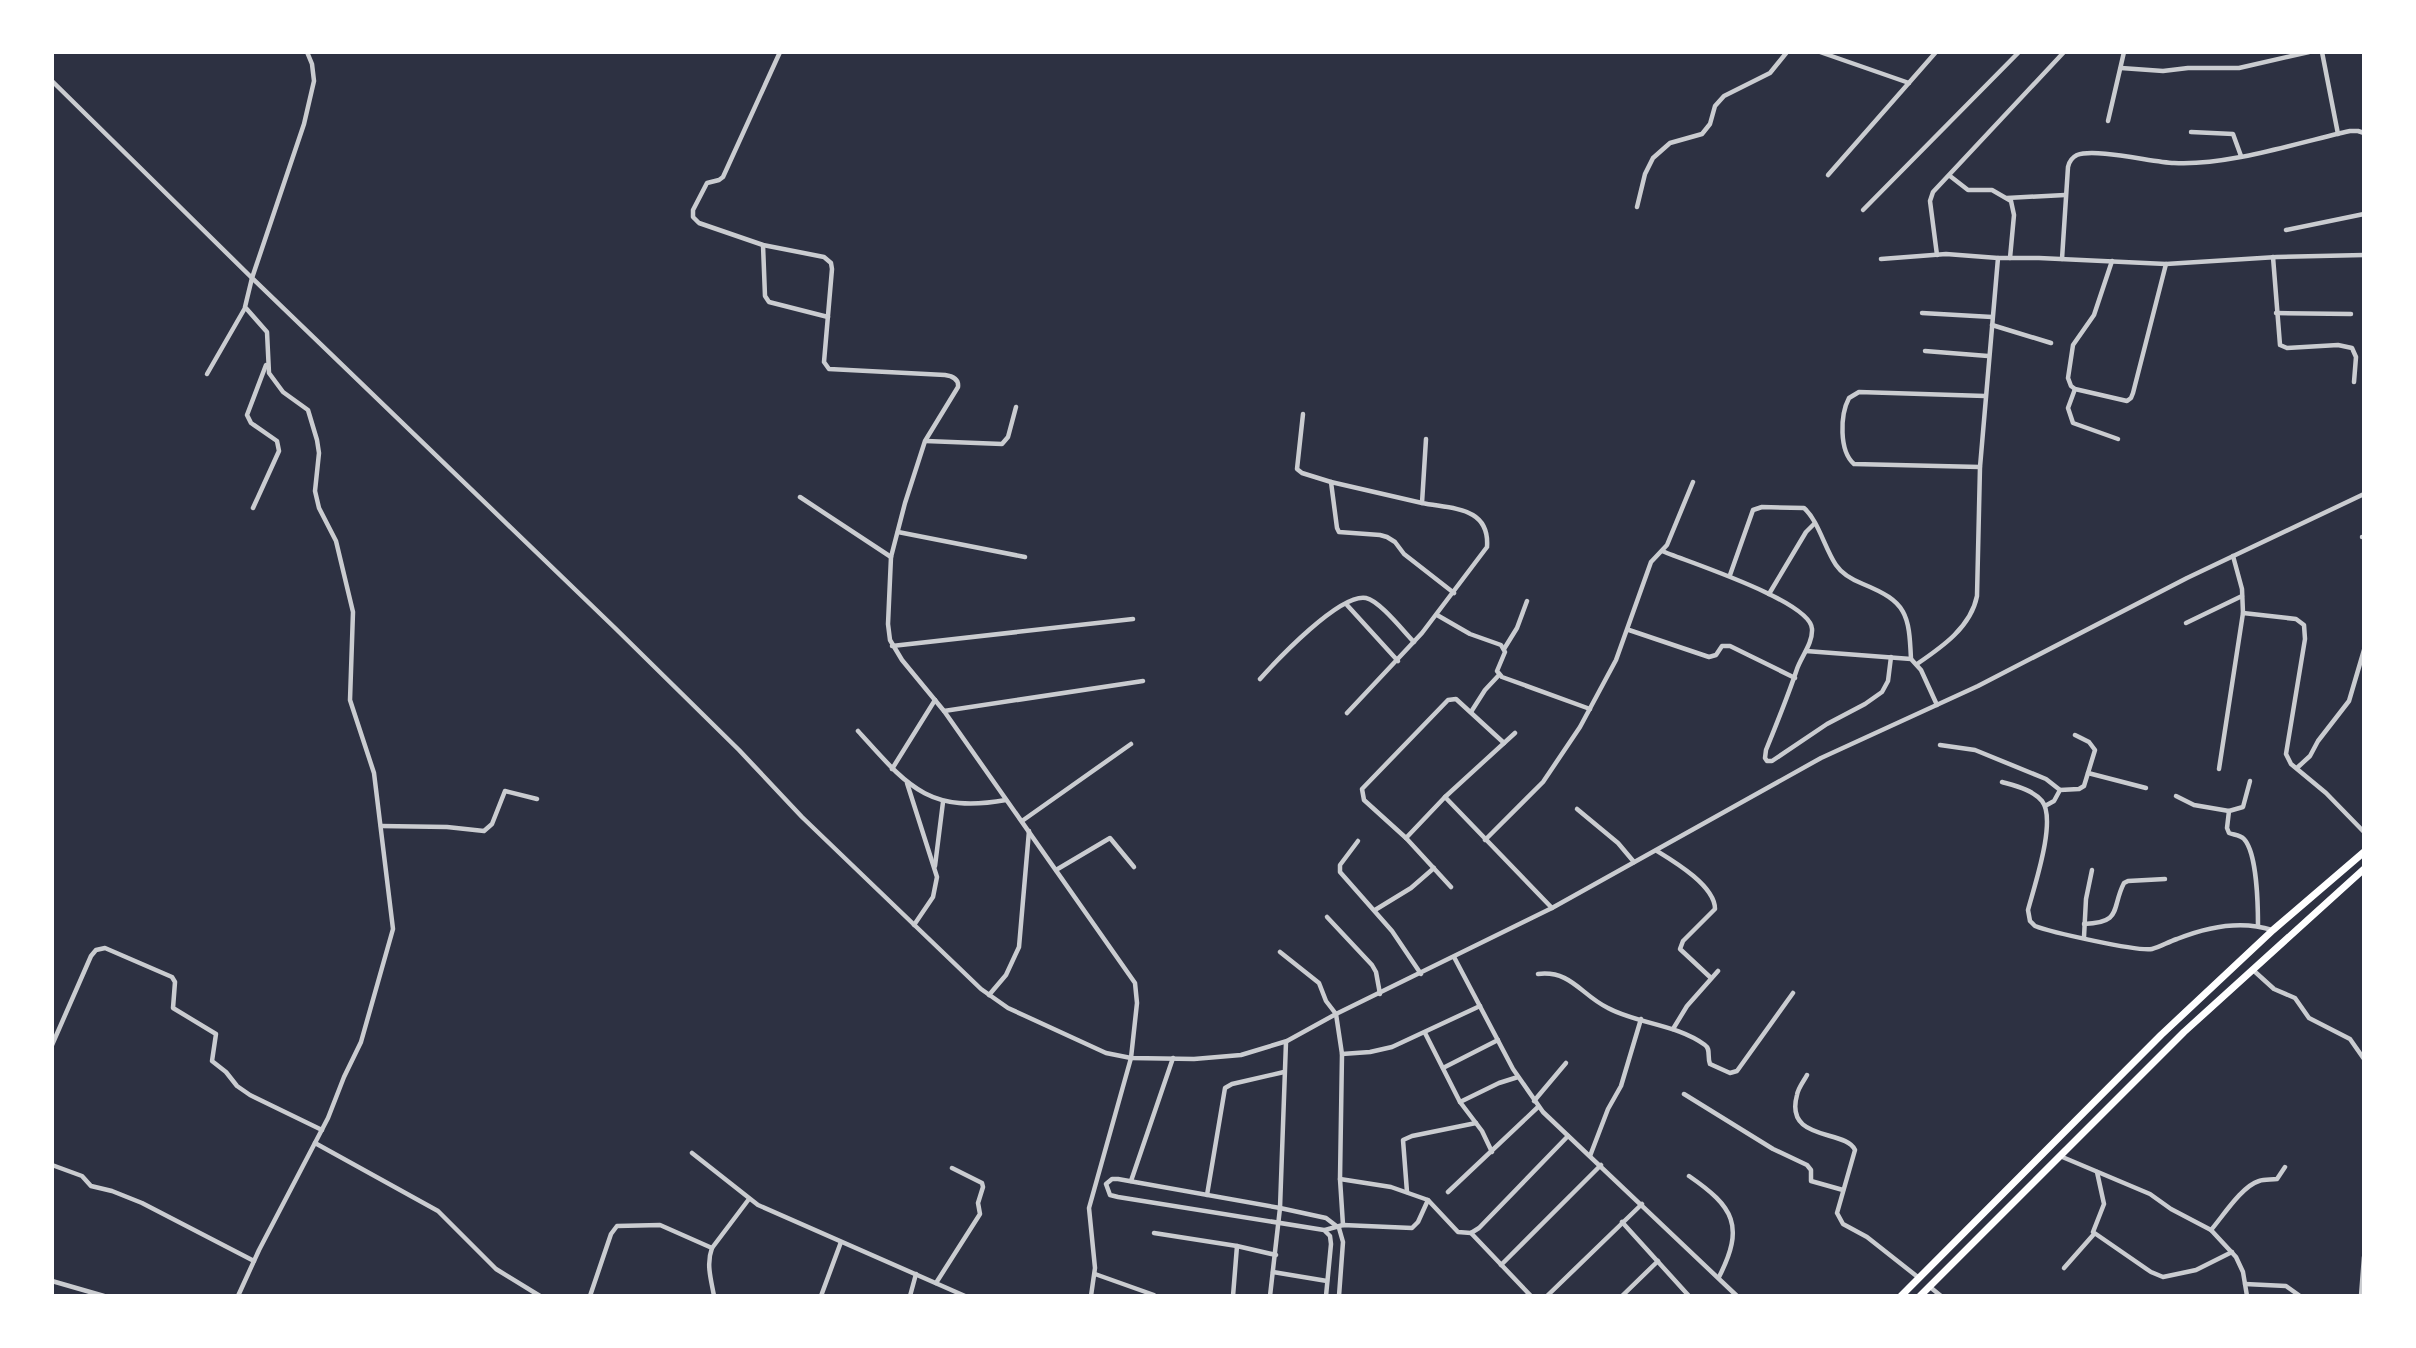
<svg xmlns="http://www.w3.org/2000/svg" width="2416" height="1348" font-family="'Varela Round',sans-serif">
<rect width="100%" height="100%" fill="#2d3142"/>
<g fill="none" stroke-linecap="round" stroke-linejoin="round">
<g stroke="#caccd0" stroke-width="4.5">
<path d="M780,52L723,177L719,180L707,183L693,210V217L699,223L763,245L824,257L831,263L832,269L824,362L829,369L945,375C952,376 959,379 958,387L925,441L905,503L891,557L888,624L890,640L902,660L944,711L1135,983L1137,1003L1131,1058L1089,1208L1095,1268L1091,1296"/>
<path d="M1820,52L1909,83"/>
<path d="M2322,52L2338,134"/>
<path d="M2121,68L2163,71L2188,68H2239L2309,52"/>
<path d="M52,81L252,278L615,628L739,750L802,817L981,989L1008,1008L1106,1053L1131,1058L1194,1059L1241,1055L1287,1041L1336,1014L1552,908L1821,758L1978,686L2187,578L2364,494"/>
<path d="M2108,121L2124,52"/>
<path d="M2191,132L2233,134L2241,156"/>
<path d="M1828,175L1936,52"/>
<path d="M1950,176L1968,190H1992L2011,201L2014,215L2010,258"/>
<path d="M2007,198L2065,195"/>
<path d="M1637,207L1645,174L1653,158L1670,143L1702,134L1710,124L1715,106L1724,96L1770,73L1787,52"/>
<path d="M1863,210L2019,52"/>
<path d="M2286,230L2364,214"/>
<path d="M763,245L765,296L769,302L828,317"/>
<path d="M1937,255L1930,201L1933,192L2064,52"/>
<path d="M2273,257L2280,345L2287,348L2338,345L2352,348L2356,357L2354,382"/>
<path d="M1881,259L1946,254L1998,258H2039L2166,264L2277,257L2364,255"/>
<path d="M2062,259L2068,167C2069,162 2071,158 2077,155C2095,148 2152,162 2174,163C2228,166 2296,143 2350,131H2358L2364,133"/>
<path d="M2112,261L2094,315L2073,345L2068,378L2071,386L2075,389L2127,401L2131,398L2133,393L2166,264"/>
<path d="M1922,313L1992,317"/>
<path d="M2276,313L2351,314"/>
<path d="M1992,325L2051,343"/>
<path d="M1925,351L1988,356"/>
<path d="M207,374L245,308"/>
<path d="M2075,389L2068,408L2073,423L2118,439"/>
<path d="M1303,414L1297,469L1302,473L1331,482"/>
<path d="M926,441L1002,444L1008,437L1016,407"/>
<path d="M1980,467L1854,464C1839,451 1840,415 1849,398L1859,392L1985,396"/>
<path d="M800,497L891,557"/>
<path d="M1422,503L1331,482L1337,528L1339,532L1380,535L1387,537L1395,542L1404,554L1454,593"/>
<path d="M253,508L279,451L277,441L251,423L247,415L266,365"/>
<path d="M898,532L1025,557"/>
<path d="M2362,537H2364"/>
<path d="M1662,551C1688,562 1811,601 1812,629C1813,643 1801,657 1797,669C1788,696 1777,723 1766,750L1765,758L1767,761H1772L1827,724L1865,704L1882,692L1888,681L1891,657"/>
<path d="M1730,575L1753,510L1762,507L1804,508C1818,520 1825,549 1836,565C1842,574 1853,580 1863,584C1907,602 1909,614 1911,659"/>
<path d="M1769,594L1806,532L1814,524"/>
<path d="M1347,605L1398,661"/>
<path d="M2243,613L2296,619L2304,625L2305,639L2286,754L2291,764L2326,793L2364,832"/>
<path d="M1437,615L1470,634L1501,645L1505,652L1497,671L1502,677L1590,709"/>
<path d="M2186,623L2242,596"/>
<path d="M1629,630L1709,657L1716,655L1722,646H1730L1795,678"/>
<path d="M892,646L1133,619"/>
<path d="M1504,649L1517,628L1527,601"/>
<path d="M1806,651L1911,659L1921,670L1937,705"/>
<path d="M1917,664C1942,647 1971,627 1977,596L1980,467L1998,258"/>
<path d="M1260,679C1277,660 1340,593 1366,598C1380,601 1404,632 1414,642"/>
<path d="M944,711L1143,681"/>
<path d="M1471,712L1485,690L1499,675"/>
<path d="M1347,713L1422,633L1487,547C1490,506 1451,509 1422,503L1426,439"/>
<path d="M858,731C907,785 927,814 1006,800"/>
<path d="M1940,745L1975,750L2046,779L2060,790"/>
<path d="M2298,767L2310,756L2318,741L2349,701L2364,650"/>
<path d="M892,769L935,700"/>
<path d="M2219,769L2243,613L2242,589L2233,556"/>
<path d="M2088,773L2146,788"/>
<path d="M2250,781L2243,807L2229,811L2227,828L2229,833C2234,835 2240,835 2244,839C2257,853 2258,906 2258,926"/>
<path d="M2002,782C2016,786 2033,790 2042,801C2057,820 2034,887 2028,910L2030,921L2035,926C2050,932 2139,952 2152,949C2160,947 2168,942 2177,939C2207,927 2241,920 2272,930"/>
<path d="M907,783L937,877L933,897L914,925"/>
<path d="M2176,796L2194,805L2229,811"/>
<path d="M1445,797L1552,908"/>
<path d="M2045,806L2054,801L2060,790L2079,789L2084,786L2095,750L2089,742L2075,735"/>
<path d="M1577,809L1618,843L1634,862"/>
<path d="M1022,821L1131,744"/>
<path d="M381,826L447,827L484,831L492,824L505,791L537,799"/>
<path d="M1406,838L1445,797L1515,733"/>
<path d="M1485,840L1543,782L1580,727L1616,660L1651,562L1667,545L1693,482"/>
<path d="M1358,841L1340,865V872L1392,931L1421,974"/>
<path d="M1657,851C1675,862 1715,886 1715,909L1683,941L1680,949L1711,978"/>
<path d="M935,866L943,802"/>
<path d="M1056,870L1110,838L1134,867"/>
<path d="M1451,887L1406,838L1364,800L1362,789L1448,700L1456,699L1504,743"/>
<path d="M1375,910L1411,888L1434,868"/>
<path d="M1327,917L1372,965L1376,972L1380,994"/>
<path d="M2084,924C2123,923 2111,908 2124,883L2128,881L2165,879"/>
<path d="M2084,937L2086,899L2092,870"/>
<path d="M1280,952L1319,983L1326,1001L1336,1014L1342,1054L1340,1179L1343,1225"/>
<path d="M1454,957L1513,1069L1543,1112L1737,1296"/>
<path d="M2253,970L2274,989L2295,998L2309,1018L2350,1039L2364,1059"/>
<path d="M1538,974C1571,970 1581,995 1608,1008C1638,1024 1676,1024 1705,1045C1711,1049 1707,1057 1710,1064L1730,1073L1737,1071L1793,993"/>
<path d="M989,995L1006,975L1019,947L1029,831"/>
<path d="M1673,1029L1687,1006L1718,971"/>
<path d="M1425,1033L1460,1102L1482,1131L1492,1152"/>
<path d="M52,1045L91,956L96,950L105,948L172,977L175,982L173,1008L216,1034L212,1061L226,1072L237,1086L250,1095L322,1130"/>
<path d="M1342,1054L1370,1052L1392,1047L1480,1006"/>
<path d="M1443,1068L1498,1040"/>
<path d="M1807,1075C1804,1081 1798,1088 1797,1095C1784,1142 1846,1129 1855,1150L1837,1213L1843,1224L1867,1237L1919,1278"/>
<path d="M1684,1094L1773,1149L1807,1165L1811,1170V1181L1843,1190"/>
<path d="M1534,1101L1566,1063"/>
<path d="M1460,1102L1499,1083L1518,1077"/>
<path d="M315,1143L438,1211L496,1269L540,1296"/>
<path d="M692,1153L758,1205L965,1296"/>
<path d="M1590,1156L1608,1109L1621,1086L1641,1019"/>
<path d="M2060,1156L2150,1194L2171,1209L2211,1230L2236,1257L2243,1272L2247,1296"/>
<path d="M52,1165L82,1176L91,1186L112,1191L142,1203L254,1261"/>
<path d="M2097,1172L2104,1204L2093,1232L2151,1272L2163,1277L2196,1270L2232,1252"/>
<path d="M1689,1176C1734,1207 1745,1226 1719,1277"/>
<path d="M1340,1179L1391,1187L1428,1200L1458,1232L1471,1233L1479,1228L1568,1136"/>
<path d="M1131,1181L1173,1058"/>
<path d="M1407,1192L1403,1140L1412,1136L1476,1123"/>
<path d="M1448,1192L1538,1107"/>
<path d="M1207,1195L1225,1088L1232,1084L1284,1072"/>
<path d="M1622,1222L1689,1296"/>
<path d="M1325,1230L1343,1225L1412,1228L1418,1222L1428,1200"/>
<path d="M2211,1230C2223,1216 2242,1186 2259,1181C2265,1179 2271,1180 2277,1179L2285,1167"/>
<path d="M1154,1233L1237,1246L1276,1255"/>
<path d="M1471,1233L1531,1296"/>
<path d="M1501,1265L1601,1165"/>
<path d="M2064,1268L2094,1234"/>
<path d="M1273,1272L1327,1281"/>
<path d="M1095,1274L1154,1295"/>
<path d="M52,1281L104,1296"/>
<path d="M936,1283L980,1214L978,1203L983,1187L982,1183L952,1168"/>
<path d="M2245,1284L2286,1286L2300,1296"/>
<path d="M1930,1287L1941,1296"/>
<path d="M238,1296L259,1250L328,1118L344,1077L361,1042L393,929L374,773L350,700L353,612L336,541L319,508L315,491L319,453L317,440L308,410L283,392L269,373L267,332L245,307L252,278L304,124L314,81L312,64L307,52"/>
<path d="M590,1296L611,1234L617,1226L660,1225L712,1248"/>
<path d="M714,1296C711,1279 706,1264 712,1248L749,1199"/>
<path d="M821,1296L841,1242"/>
<path d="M910,1296L916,1274"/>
<path d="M1233,1296L1237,1246"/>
<path d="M1270,1296L1280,1208L1286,1042"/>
<path d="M1326,1296L1331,1244L1330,1236L1324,1230L1118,1197L1110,1195L1106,1184L1112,1179H1118L1280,1208L1326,1218L1339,1228L1343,1242L1339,1296"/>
<path d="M1547,1296L1642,1204"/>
<path d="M1622,1296L1658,1261"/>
<path d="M2361,1296L2364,1257"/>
</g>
<g stroke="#fff" stroke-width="7">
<path d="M1901,1296L2161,1035L2273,930L2364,852"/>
<path d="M1920,1296L2184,1032L2364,869"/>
</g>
</g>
<rect width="2416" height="1348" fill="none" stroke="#ffffff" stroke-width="108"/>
</svg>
